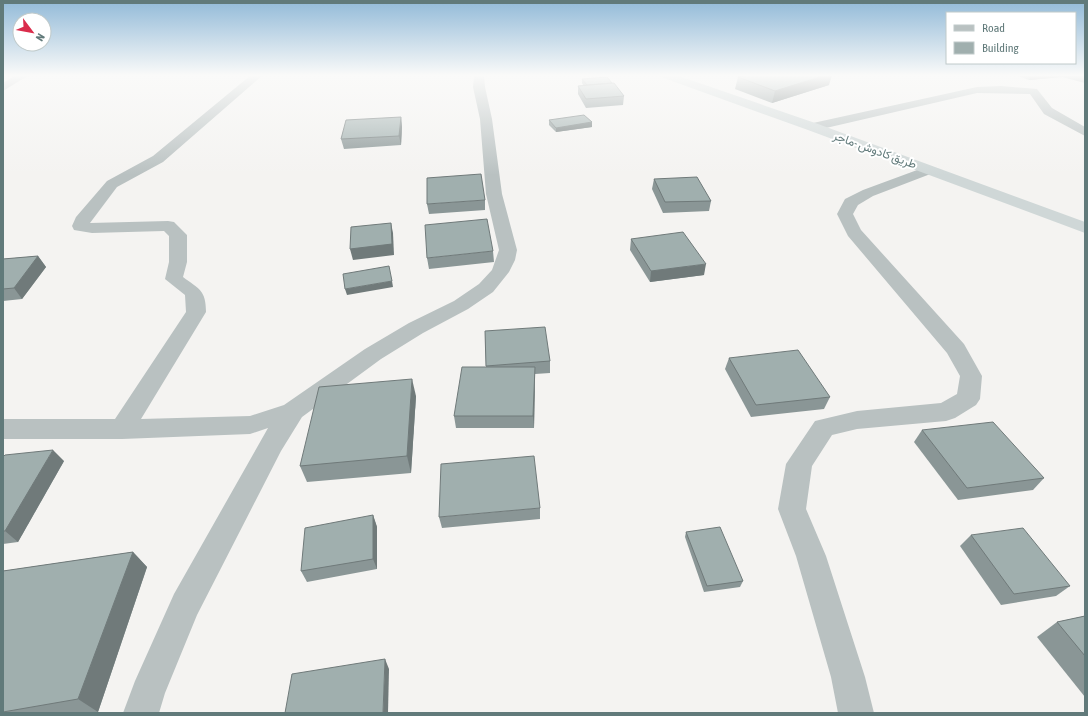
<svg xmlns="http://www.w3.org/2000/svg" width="1088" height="716" font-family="'Asap Condensed',Vazirmatn,sans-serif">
<rect width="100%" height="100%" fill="#f4f3f1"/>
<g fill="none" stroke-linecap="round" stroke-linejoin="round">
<g fill="#b9c1c1" fill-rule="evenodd">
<path d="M16,75H29L3,91V83Z"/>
<path d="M251,75H263L163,162L117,187L90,223L168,221L174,222L187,235V262L183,277C199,289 206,290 206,312L141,419L250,416L284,405L365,349L409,323L454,301L479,284L492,270L499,250L486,194L480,119L473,87L474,75H484L485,87L492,119L502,194L517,250L515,260L509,272L493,292L468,309L423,333L381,359L302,417L281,451L197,615L165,693L159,713H123L135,681L174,594L268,428L250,434L122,439H3V419H115L186,312L185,295L165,279L169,262V236L164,231L92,233L74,230L72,226L76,217L107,181L153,156Z"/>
<path d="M1001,86L1037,89L1052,108L1085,127V136L1044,114L1030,94L977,93L813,131L807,127L813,123L977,87Z"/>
<path d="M928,166L933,167L935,170L933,173L873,196L858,205L853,214L861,230L964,344L982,376L980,399L976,405L955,418L946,421L857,429L832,435L812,466L806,509L826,556L865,677L874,713H838L831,677L796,556L778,509L786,464L815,421L857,411L941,403L957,394L960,376L947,353L848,236L837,214L845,199L863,190Z"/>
</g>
<path fill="#cfd7d7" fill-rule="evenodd" d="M660,75H676L818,124L1085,222V233L808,130L661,77Z"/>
</g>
<g fill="#8a9696">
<path d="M1015,75H1085V83L1062,77L1029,80Z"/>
<path d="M738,77L829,85L772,103L735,89Z"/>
<path d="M582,79L612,83L624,96L623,105L586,108L578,94V86L583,85L582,83Z"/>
<path d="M401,117L402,127L401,145L344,149L341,139Z"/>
<path d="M549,120L592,122V127L556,132L549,125Z"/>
<path d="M654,179L711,201L709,211L663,213L652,189Z"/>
<path d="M485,200V210L429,214L427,204Z"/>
<path d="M631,239L704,275L650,282L630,250Z"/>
<path d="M493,251L494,262L429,269L427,258Z"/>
<path d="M38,256L46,267L22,299L3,301V259Z"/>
<path d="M485,331L550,361V373L535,374L534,428H456L454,416L486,367Z"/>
<path d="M729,358L830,397L824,409L751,417L725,369Z"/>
<path d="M416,396L411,473L307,482L300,466Z"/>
<path d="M922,430L1044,478L1033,490L958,500L914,442Z"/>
<path d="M3,457L64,461L18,542L3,544Z"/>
<path d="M540,508V519L442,528L439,517Z"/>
<path d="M373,515L377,527V569L307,582L301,571Z"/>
<path d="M686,532L743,581L740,587L704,592L685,537Z"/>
<path d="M971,535L1070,586L1056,596L1001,605L960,546Z"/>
<path d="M133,552L147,567L98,712L89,713H3V571Z"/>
<path d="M1085,616V697L1037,637L1057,622Z"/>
</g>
<g fill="#707a7a">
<path d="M826,75H832L829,85L772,103L775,91Z"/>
<path d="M1031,75H1063L1062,77L1029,80Z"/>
<path d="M401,117L402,127L401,145L399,136Z"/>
<path d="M592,122V127L556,132V128Z"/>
<path d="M391,223L393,233L394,255L353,260L350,249Z"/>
<path d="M38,256L46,267L22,299L14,288Z"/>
<path d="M706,264L704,275L650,282L651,271Z"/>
<path d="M392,281L393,287L347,295L345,289Z"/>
<path d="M535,367V379L534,428L533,416Z"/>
<path d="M412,379L416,396L411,473L407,456Z"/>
<path d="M53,450L64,461L18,542L5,531Z"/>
<path d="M373,515L377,527V569L373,559Z"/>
<path d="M133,552L147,567L98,712L78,699Z"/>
<path d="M385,659L389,669L388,713H383Z"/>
</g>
<g fill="#a0afae" stroke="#707a7a">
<path d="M747,75H826L775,91L738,77Z"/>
<path d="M607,77L612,83L587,85L582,79Z"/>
<path d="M614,83L624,96L586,99L578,86Z"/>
<path d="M584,115L592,122L556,128L549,120Z"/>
<path d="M401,117L399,136L341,139L346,120Z"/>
<path d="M481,174L485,200L427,204V178Z"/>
<path d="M697,177L711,201L665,202L654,179Z"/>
<path d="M487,219L493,251L427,258L425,225Z"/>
<path d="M391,223L392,244L350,249L351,227Z"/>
<path d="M683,232L706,264L651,271L631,239Z"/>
<path d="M38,256L14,288L3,289V259Z"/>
<path d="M389,266L392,281L345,289L343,274Z"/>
<path d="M545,327L550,361L486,366L485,331Z"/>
<path d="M798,350L830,397L756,405L729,358Z"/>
<path d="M462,367H535L533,416H454Z"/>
<path d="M412,379L407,456L300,466L319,387Z"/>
<path d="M993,422L1044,478L967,488L922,430Z"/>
<path d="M53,450L5,531H3V457L5,455Z"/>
<path d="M534,456L540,508L439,517L441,464Z"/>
<path d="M373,515V559L301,571L305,528Z"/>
<path d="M720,527L743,581L707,586L686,532Z"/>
<path d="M1023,528L1070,586L1014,594L971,535Z"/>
<path d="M133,552L78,699L3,712V571Z"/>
<path d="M1085,616V656L1057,622Z"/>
<path d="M385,659L383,713H285L292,674Z"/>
</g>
<linearGradient id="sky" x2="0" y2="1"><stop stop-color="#92bad8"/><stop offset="0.43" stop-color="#fafaf9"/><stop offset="1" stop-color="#fafaf9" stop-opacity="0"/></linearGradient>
<rect width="1088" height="175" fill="url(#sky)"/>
<g text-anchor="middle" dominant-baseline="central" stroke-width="4" stroke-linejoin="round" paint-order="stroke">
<g font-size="12" fill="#617a7a" stroke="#fff">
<text transform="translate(875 150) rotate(20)">طريق كادوش -ماجر</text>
</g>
</g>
<rect width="1088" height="716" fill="none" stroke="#617a7a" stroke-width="8"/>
<rect x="946" y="12" width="130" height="52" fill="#ffffff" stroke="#c0caca"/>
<rect x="954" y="25" width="20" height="6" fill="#b9c1c1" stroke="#c0caca"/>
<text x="982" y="32" font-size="12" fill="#617a7a">Road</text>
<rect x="954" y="42" width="20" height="12" fill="#a0afae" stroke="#c0caca"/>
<text x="982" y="52" font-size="12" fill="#617a7a">Building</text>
<g transform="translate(32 32) rotate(122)"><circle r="19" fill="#ffffff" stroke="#c0caca"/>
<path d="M0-3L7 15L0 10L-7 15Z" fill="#da2c4b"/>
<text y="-6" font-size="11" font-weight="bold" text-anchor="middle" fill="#617a7a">N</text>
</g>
</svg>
